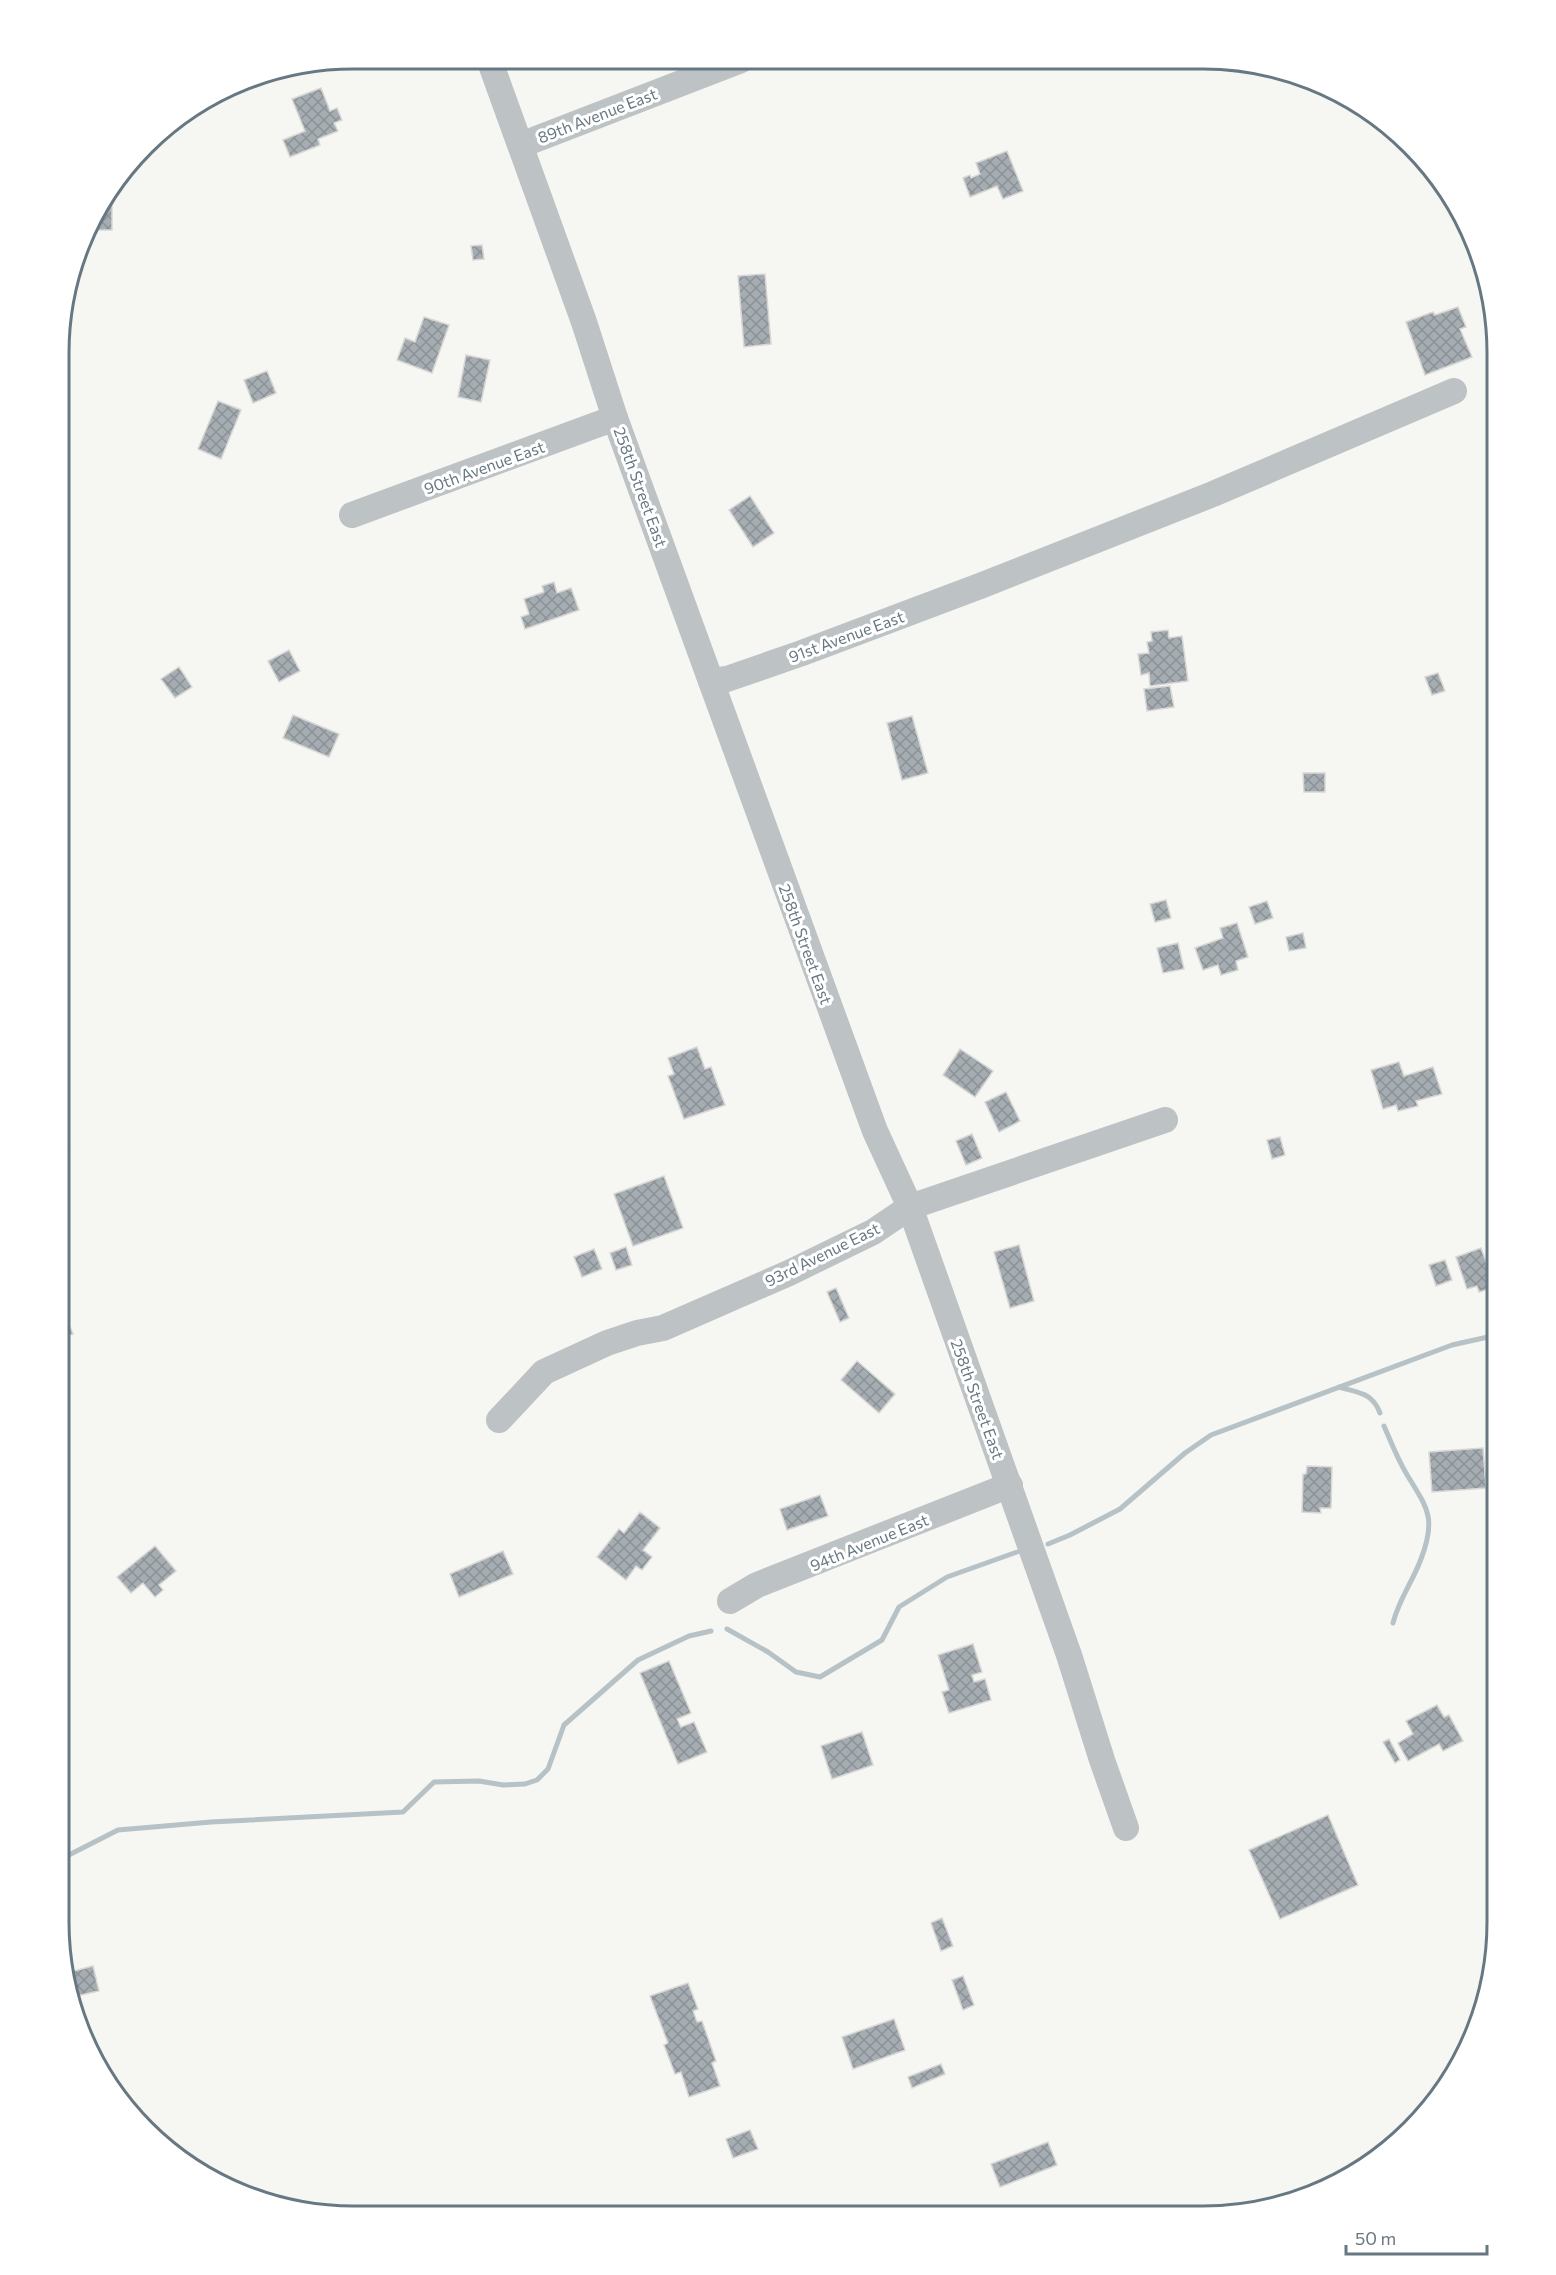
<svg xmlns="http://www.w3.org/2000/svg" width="1556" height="2275" font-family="Commissioner,sans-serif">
<defs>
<pattern id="building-cross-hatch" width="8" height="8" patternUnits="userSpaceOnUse" patternTransform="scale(1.5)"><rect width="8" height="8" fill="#a5adb2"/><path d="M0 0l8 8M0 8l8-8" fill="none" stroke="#8a9296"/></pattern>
</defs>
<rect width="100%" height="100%" fill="#f6f6f3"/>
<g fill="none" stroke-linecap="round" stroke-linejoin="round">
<g stroke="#b6c2c5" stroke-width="5">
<path d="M1339,1387C1358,1393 1372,1392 1380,1413"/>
<path d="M1384,1426C1391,1442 1397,1458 1406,1473C1427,1508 1437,1517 1421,1559C1413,1581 1399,1599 1393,1623"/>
<path d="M1048,1544L1070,1535L1120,1509L1185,1453L1211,1435L1452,1345L1497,1335"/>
<path d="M727,1629L768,1652L796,1672L820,1677L882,1640L899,1607L947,1577L1017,1552"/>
<path d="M59,1860L118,1830L211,1822L403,1812L434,1782L479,1781L503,1785L525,1784L537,1780L548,1769L564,1725L638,1660L689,1636L711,1631"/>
</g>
</g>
<g fill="url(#building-cross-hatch)" stroke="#d8d7d6" stroke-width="1.5">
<path d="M321,88L330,111L337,108L342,120L334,123L338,131L318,139L320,145L290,157L283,140L305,131L292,99Z"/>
<path d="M1007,151L1023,191L1003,199L997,186L970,197L963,178L970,175L971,178L980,174L976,163Z"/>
<path d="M109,192H112V230H89L98,206Z"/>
<path d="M482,245L484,259L473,260L471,246Z"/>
<path d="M765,274L771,344L744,347L738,276Z"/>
<path d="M1458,307L1466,327L1460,329L1472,357L1425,375L1406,322L1433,312L1435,315Z"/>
<path d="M424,317L449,325L432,373L397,360L405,338L415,342Z"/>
<path d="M466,355L490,360L481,402L458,397Z"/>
<path d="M267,371L276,393L253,403L244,380Z"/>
<path d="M218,401L241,410L221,459L198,449Z"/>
<path d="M750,496L774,533L753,547L729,510Z"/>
<path d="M554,582L557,593L571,588L579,610L525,629L521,617L529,614L524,599L544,592L542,586Z"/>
<path d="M1168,630L1169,638L1182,636L1188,681L1150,686L1149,673L1141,675L1138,654L1149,653L1147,642L1152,641L1151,632Z"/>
<path d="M289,650L300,671L279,682L268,661Z"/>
<path d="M179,667L192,687L175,698L161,679Z"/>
<path d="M1438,673L1445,691L1432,695L1425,677Z"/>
<path d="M1170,686L1174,707L1147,711L1144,689Z"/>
<path d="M293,715L339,734L329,757L283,738Z"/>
<path d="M912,716L928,773L902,780L887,723Z"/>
<path d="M1303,773H1325V792H1304Z"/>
<path d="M1166,900L1171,918L1155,922L1150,904Z"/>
<path d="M1267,901L1273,918L1255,924L1249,907Z"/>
<path d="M1237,923L1248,957L1236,961L1238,970L1221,975L1218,965L1203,970L1195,948L1223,938L1220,928Z"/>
<path d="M1303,933L1306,948L1289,951L1286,937Z"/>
<path d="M1178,943L1184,969L1163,973L1157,948Z"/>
<path d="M697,1047L705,1069L711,1067L725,1105L684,1119L668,1076L674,1074L668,1058Z"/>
<path d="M960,1049L993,1071L975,1097L943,1075Z"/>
<path d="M1399,1062L1404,1076L1433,1067L1442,1094L1416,1101L1418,1106L1398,1111L1396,1105L1383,1109L1371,1070Z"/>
<path d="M1006,1092L1020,1121L999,1132L985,1102Z"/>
<path d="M60,1128L70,1146L60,1152Z"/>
<path d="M972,1134L982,1158L966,1165L956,1141Z"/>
<path d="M1280,1137L1285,1155L1272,1159L1267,1140Z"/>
<path d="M664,1176L683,1228L633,1246L614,1194Z"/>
<path d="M1019,1245L1034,1301L1010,1308L994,1252Z"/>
<path d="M626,1247L632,1265L616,1270L610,1253Z"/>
<path d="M1481,1248L1495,1287L1479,1292L1477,1286L1467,1289L1456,1257Z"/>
<path d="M594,1249L602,1269L582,1277L574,1257Z"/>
<path d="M1445,1260L1452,1280L1436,1286L1429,1265Z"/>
<path d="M836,1288L849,1318L840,1322L827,1292Z"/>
<path d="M67,1320L73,1334L59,1338V1322Z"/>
<path d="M857,1361L895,1394L879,1413L841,1380Z"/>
<path d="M1483,1448L1486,1488L1432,1492L1429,1452Z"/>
<path d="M1307,1466L1332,1467L1331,1508H1320L1321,1513L1302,1512L1303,1474H1306Z"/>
<path d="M820,1495L828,1516L787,1530L780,1509Z"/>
<path d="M640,1512L660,1528L643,1550L652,1557L642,1570L636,1566L626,1580L597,1557L619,1529L624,1533Z"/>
<path d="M155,1546L176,1571L159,1585L163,1590L155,1597L143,1583L131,1593L117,1577Z"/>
<path d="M503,1551L513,1574L459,1597L450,1574Z"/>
<path d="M973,1644L982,1672L972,1675L974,1682L985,1679L991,1700L949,1713L942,1692L949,1690L938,1655Z"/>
<path d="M669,1661L691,1713L677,1719L681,1727L694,1722L707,1752L678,1764L640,1673Z"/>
<path d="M1437,1705L1444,1717L1449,1715L1463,1741L1443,1751L1439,1744L1408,1761L1398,1743L1413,1734L1406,1721Z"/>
<path d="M862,1732L873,1765L832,1779L821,1746Z"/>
<path d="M1389,1739L1400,1760L1395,1763L1383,1742Z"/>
<path d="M1328,1815L1358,1885L1280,1919L1249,1850Z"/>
<path d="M942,1918L953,1946L941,1951L931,1923Z"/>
<path d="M93,1966L99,1991L76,1996L70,1972Z"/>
<path d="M963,1976L974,2005L963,2010L952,1980Z"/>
<path d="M688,1983L698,2009L693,2011L697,2022L702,2021L716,2061L712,2063L720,2086L689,2097L681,2072L675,2074L664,2045L668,2043L650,1996Z"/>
<path d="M894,2019L905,2050L853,2069L842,2037Z"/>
<path d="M941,2064L945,2074L912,2088L908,2077Z"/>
<path d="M750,2130L758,2149L733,2158L726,2139Z"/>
<path d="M1048,2142L1057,2165L1000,2187L991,2164Z"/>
</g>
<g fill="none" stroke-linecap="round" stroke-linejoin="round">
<g stroke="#bdc2c5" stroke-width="26">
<path d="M489,59L584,322L615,418L875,1131L910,1207L1069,1655L1102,1760L1126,1828"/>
<path d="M521,145L741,60"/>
<path d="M352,515L615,418"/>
<path d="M711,681L727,679L802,653L980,586L1213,494L1454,391"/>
<path d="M499,1420L544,1372L607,1343L637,1333L663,1328L789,1273L873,1232L910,1207L1165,1120"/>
<path d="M730,1601L757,1585L1010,1485"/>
</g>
</g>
<g text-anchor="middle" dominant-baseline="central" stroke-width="6" stroke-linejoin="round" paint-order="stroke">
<g font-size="16" fill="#677882" stroke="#fff">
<text transform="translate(597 115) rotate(-21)">89th Avenue East</text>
<text transform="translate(484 467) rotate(-20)">90th Avenue East</text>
<text transform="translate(641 487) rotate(70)">258th Street East</text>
<text transform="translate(846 636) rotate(-20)">91st Avenue East</text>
<text transform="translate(806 944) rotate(70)">258th Street East</text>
<text transform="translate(822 1254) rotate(-26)">93rd Avenue East</text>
<text transform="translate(978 1399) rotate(70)">258th Street East</text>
<text transform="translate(869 1542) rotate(-22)">94th Avenue East</text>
</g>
</g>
<path d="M0 0H1556V2275H0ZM353 69H1203A284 284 0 0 1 1487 353V1922A284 284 0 0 1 1203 2206H353A284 284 0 0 1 69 1922V353A284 284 0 0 1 353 69Z" fill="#fff" fill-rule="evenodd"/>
<path fill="none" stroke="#677882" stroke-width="3" d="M353 69H1203A284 284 0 0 1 1487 353V1922A284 284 0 0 1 1203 2206H353A284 284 0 0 1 69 1922V353A284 284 0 0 1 353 69Z"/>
<path d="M1346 2245v9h141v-9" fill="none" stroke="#677882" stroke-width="3"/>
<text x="1355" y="2245" font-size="18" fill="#677882" stroke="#ffffff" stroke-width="4.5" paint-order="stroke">50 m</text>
</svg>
